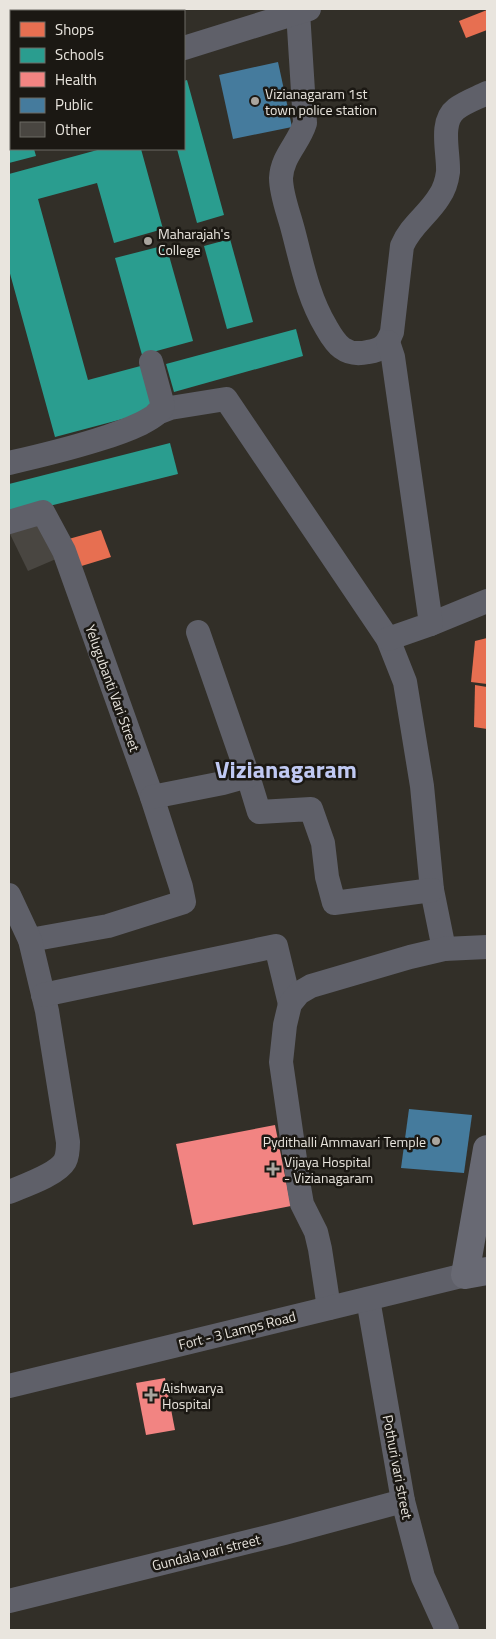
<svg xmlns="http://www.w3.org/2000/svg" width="496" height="1639" font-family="'Titillium Web',sans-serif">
<rect width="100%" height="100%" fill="#322f28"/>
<g fill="#e76f51">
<path d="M487,10V30L466,38L459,21Z"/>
<path d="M101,530L111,557L75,568L65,540Z"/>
<path d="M487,638V684L471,682L475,641Z"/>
<path d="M475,685L487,687V729L474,727Z"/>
</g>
<g fill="#2a9d8f">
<path d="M187,80L224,215L197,223L177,149H184V81Z"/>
<path d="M11,121V149H34L36,156L9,163V122Z"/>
<path d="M101,149H141L163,229L114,243L97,183L38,199L88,380L148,364L160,409L55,437L9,270V174Z"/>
<path d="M230,239L253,322L227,329L204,246Z"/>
<path d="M166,245L193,341L142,355L115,258Z"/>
<path d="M296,329L303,356L174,392L166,364Z"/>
<path d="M170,443L178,474L9,516V484Z"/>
</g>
<g fill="#f28482">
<path d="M275,1125L291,1206L193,1225L176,1144Z"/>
<path d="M165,1378L175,1430L146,1435L136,1383Z"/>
</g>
<g fill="#457b9d">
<path d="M278,62L292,127L233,139L219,75Z"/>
<path d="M409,1109L472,1115L464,1173L401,1168Z"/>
</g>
<path fill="#494641" d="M39,516L63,556L28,571L9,532Z"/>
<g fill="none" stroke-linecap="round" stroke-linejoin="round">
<g stroke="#5f6069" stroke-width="24">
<path d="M161,9L162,11"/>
<path d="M298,12L305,123C299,143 282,156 281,178C281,195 289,214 293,230C302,264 308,297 326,327C330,334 335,343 342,348C350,354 359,354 368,352C382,350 387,345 392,332L402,246C410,226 428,215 439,197C444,190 447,180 448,172C449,153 439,122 456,109C465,102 477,98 487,93"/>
<path d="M184,48L309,9"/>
<path d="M9,103L11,102"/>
<path d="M157,413L170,408L226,399L388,639L405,682L422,786L432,890L444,949"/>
<path d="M9,463C35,457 156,430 163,406L151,362"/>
<path d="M9,522L43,512L64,551L152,797L181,887L184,902L108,926L30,940"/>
<path d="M431,624L487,601"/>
<path d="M388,639L431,624L393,357L388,342"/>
<path d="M248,776L259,812L311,809L323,843L327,877L334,903L432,890"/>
<path d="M152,797L223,783L248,776L198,632"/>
<path d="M9,895L30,940L47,1011L68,1142C68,1148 68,1155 65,1161C57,1175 23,1186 9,1192"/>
<path d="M43,995L276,946L290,1004"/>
<path d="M368,1299L403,1501L423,1577L447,1630"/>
<path d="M329,1308L320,1249L316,1232L302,1204L299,1187L281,1062L285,1025L290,1004L299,993L311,986L410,957L444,949L487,947"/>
<path d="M9,1386L465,1275"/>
<path d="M9,1601L284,1533L403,1501"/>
</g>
<path stroke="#686973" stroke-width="28" d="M487,1149L465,1275L487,1271"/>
</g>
<g fill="#a9a59e" stroke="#1b1813" stroke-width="2">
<circle cx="255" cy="101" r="5"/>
<circle cx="148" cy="241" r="5"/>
<circle cx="436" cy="1141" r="5"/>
<path d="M270.5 1161.5h5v5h5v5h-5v5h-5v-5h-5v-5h5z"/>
<path d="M148.5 1387.5h5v5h5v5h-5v5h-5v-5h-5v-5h5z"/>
</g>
<g text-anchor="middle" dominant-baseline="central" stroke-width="5" stroke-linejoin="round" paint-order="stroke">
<g font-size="14" fill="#e9e5de" stroke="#1b1813" text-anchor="start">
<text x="265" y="93">Vizianagaram 1st<tspan x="265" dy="16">town police station</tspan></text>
<text x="158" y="233">Maharajah's<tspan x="158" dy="16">College</tspan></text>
<text x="426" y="1141" text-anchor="end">Pydithalli Ammavari Temple</text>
<text x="284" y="1161">Vijaya Hospital<tspan x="284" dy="16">- Vizianagaram</tspan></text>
<text x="162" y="1387">Aishwarya<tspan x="162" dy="16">Hospital</tspan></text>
</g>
<g font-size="14" fill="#e9e5de" stroke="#1b1813">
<text transform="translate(113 688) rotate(70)">Yelugubanti Vari Street</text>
<text transform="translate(237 1330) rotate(-14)">Fort - 3 Lamps Road</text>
<text transform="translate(398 1467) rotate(79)">Pothuri vari street</text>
<text transform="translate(206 1552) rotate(-14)">Gundala vari street</text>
</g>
<g font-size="24" font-weight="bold" fill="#c0c9f3" stroke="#1b1813">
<text x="286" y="769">Vizianagaram</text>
</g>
</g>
<rect width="496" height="1639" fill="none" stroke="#e9e5de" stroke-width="20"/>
<rect x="10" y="10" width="175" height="140" fill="#1b1813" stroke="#6d6a64"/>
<rect x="20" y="22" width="25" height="15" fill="#e76f51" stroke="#6d6a64"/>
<text x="55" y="35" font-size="15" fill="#e9e5de">Shops</text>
<rect x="20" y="48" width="25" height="15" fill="#2a9d8f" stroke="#6d6a64"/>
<text x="55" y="60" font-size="15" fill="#e9e5de">Schools</text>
<rect x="20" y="72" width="25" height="15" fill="#f28482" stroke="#6d6a64"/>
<text x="55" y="85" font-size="15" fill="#e9e5de">Health</text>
<rect x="20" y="98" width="25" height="15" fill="#457b9d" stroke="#6d6a64"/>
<text x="55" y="110" font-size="15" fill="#e9e5de">Public</text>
<rect x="20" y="122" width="25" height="15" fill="#494641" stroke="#6d6a64"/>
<text x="55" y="135" font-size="15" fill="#e9e5de">Other</text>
</svg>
